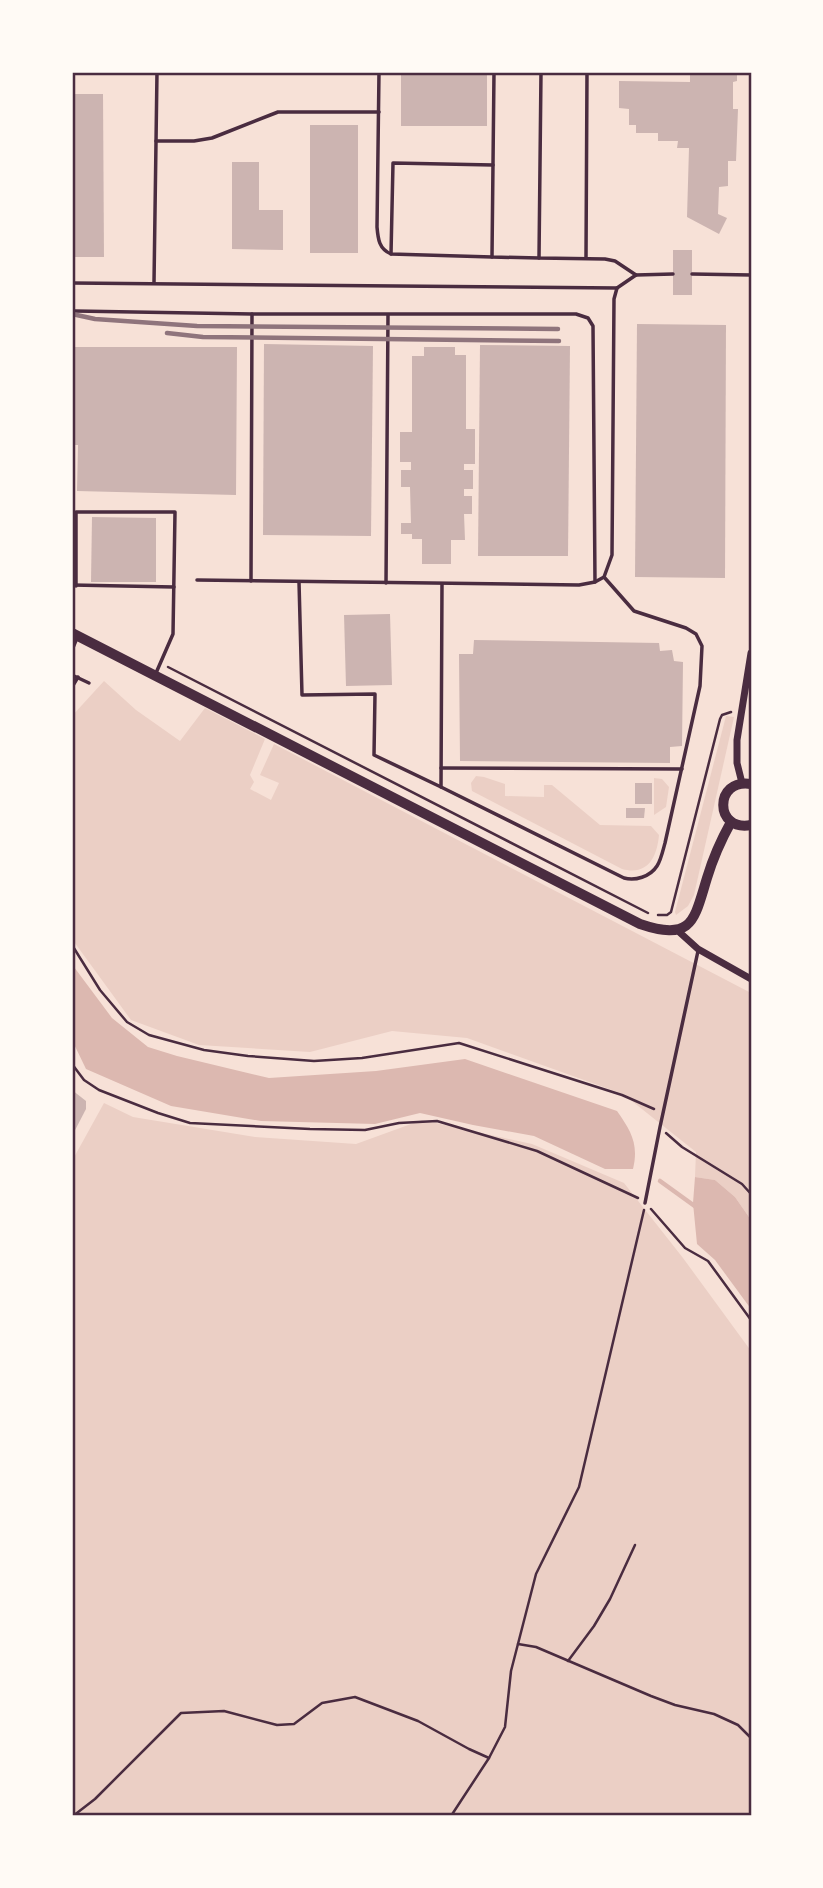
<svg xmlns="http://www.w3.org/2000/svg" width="823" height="1888" font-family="Helvetica,sans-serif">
<rect width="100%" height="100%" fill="#f7e1d7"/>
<g fill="#ebcfc5">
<path d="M104,681L136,710L180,741L205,708L265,739L250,775L254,782L250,789L271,800L279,783L260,775L274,744L751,993V1220L735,1197L715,1180L695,1177L696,1152L623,1094L467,1038L392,1031L310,1052L199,1045L131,1020L72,939V716Z"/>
<path d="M726,716L734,717L694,895L688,906L676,915L675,912Z"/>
<path d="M476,776L484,777L505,784V796L544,797V785H552L600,825L651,826L659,835C657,857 648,876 622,869L472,791L471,783Z"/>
<path d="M654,778L662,779L669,787L666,807L654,815Z"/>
<path d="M104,1103L133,1117L255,1137L356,1144L422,1120L532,1144L624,1183L683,1258L751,1351V1816H72V1161Z"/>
</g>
<g fill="#dcb8b0">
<path d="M74,967L112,1018L148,1047L177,1056L269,1078L376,1071L465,1059L617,1111C631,1131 639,1144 633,1169H605L534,1136L473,1125L420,1113L375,1124L261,1121L171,1106L86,1069L72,1040V968Z"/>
<path d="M695,1177L715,1180L735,1197L751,1220V1309L715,1260L697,1244L693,1203Z"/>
</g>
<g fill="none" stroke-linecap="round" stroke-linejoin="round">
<path stroke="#dcb8b0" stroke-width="4.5" d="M660,1181L696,1207"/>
</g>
<g fill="#ccb4b1">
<rect x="401" y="72" width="86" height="54"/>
<path d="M690,72H737V81L733,82V109H738L736,161H728V186L719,187L718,214L727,218L719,234L687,217L689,148H677L678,141H658V133H636V125H629V109L619,108V81L690,82Z"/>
<path d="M72,94H103L104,257H72Z"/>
<rect x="310" y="125" width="48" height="128"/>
<path d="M232,162H259V210H283V250L232,249Z"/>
<rect x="673" y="250" width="19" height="45"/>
<path d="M637,324L726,325L725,578L635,577Z"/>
<path d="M264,344L373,346L371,536L263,535Z"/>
<path d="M480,345L570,346L568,556H478Z"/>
<path d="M72,347H237L236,495L77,491L78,445H72Z"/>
<path d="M424,347H455V355H466V429H475V464H464V470H473V489H464V496H472V514H464L465,540H451V564H422V539H412V534H401V523H411L410,487H401V470H411V462H400V432H412V356H424Z"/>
<path d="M92,517L156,518V582H91Z"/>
<path d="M390,614L392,685L346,686L344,615Z"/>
<path d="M474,640L659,643L660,651L672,650L674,661L683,662L682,746L670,747V763L460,761L459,654H473Z"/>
<rect x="635" y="783" width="17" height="21"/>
<path d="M626,808H645L644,818H626Z"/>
<path d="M72,1090L86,1101V1109L72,1136Z"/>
</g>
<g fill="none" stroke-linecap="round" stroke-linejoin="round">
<g stroke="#4a2c40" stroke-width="2.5">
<path d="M168,667L648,913"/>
<path d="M658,915H667L671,912L720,719L722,715L731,712"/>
<path d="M72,945L100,990L127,1022L149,1035L204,1050L248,1056L314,1061L362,1058L459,1043L622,1095L654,1109"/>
<path d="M72,1064L84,1080L99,1090L158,1113L190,1123L310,1129L365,1130L399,1123L437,1121L537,1151L638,1198"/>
<path d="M666,1133L682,1147L742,1184L751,1194"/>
<path d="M651,1209L685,1248L708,1261L751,1320"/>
<path d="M518,1644L536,1647L651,1696L675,1705L714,1714L738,1725L751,1738"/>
<path d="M568,1661L594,1626L610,1599L635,1545"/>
<path d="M73,1816L95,1799L181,1713L224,1711L277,1725L294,1724L322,1703L355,1697L418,1721L469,1749L489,1758"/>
<path d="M451,1816L489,1758L505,1727L511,1671L536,1574L579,1487L644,1210"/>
</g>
<g stroke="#4a2c40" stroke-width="3.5">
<path d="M379,72L377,227C378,239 379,249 391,254L492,257"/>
<path d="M494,72L492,257L539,258"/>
<path d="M541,72L539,258L605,259L615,261L636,275"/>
<path d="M156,141H194L212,138L278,112H379"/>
<path d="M391,254L393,163L493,165"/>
<path d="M586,258L587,72"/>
<path d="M692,274L751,275"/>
<path d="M72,283L617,288L636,275L673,274"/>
<path d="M154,283L157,72"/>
<path d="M75,311L252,314L251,581"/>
<path d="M252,314H576L588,318L593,326L595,582"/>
<path d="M197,580L579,585L595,582L604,577L612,555L614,299L617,288"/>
<path d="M299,582L302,695L375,694L374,755L441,787"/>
<path d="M386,583L388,315"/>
<path d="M442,584L441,787L624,878C635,881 650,877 657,866C661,860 663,850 665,843L700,686L702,646L696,634L686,628L634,611L604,577"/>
<path d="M72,585L174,587"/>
<path d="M76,586V512H175L173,634L156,673"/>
<path d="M72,650L77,638"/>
<path d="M72,675L89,683"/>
<path d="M72,687L78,677"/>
<path d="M441,768L682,769"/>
<path d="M645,1203L660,1127L698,951"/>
</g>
<g stroke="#4a2c40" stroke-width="7">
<path d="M742,783L737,763V740L751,653"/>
<path d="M677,930L698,949L751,979"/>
</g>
<g stroke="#4a2c40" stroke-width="10">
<path d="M72,633L640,924C693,942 694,920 707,878C713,858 721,840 731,822"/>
<path d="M751,784C714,778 714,832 751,825"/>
</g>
<g stroke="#8f747c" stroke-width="4.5">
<path d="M72,314L95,319L197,326L558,329"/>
<path d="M167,333L203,337L559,341"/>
</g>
</g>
<rect width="823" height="1888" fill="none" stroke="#fffaf5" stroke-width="147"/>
<rect x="74" y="74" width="676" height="1740" fill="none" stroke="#4a2c40" stroke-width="2.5"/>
</svg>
